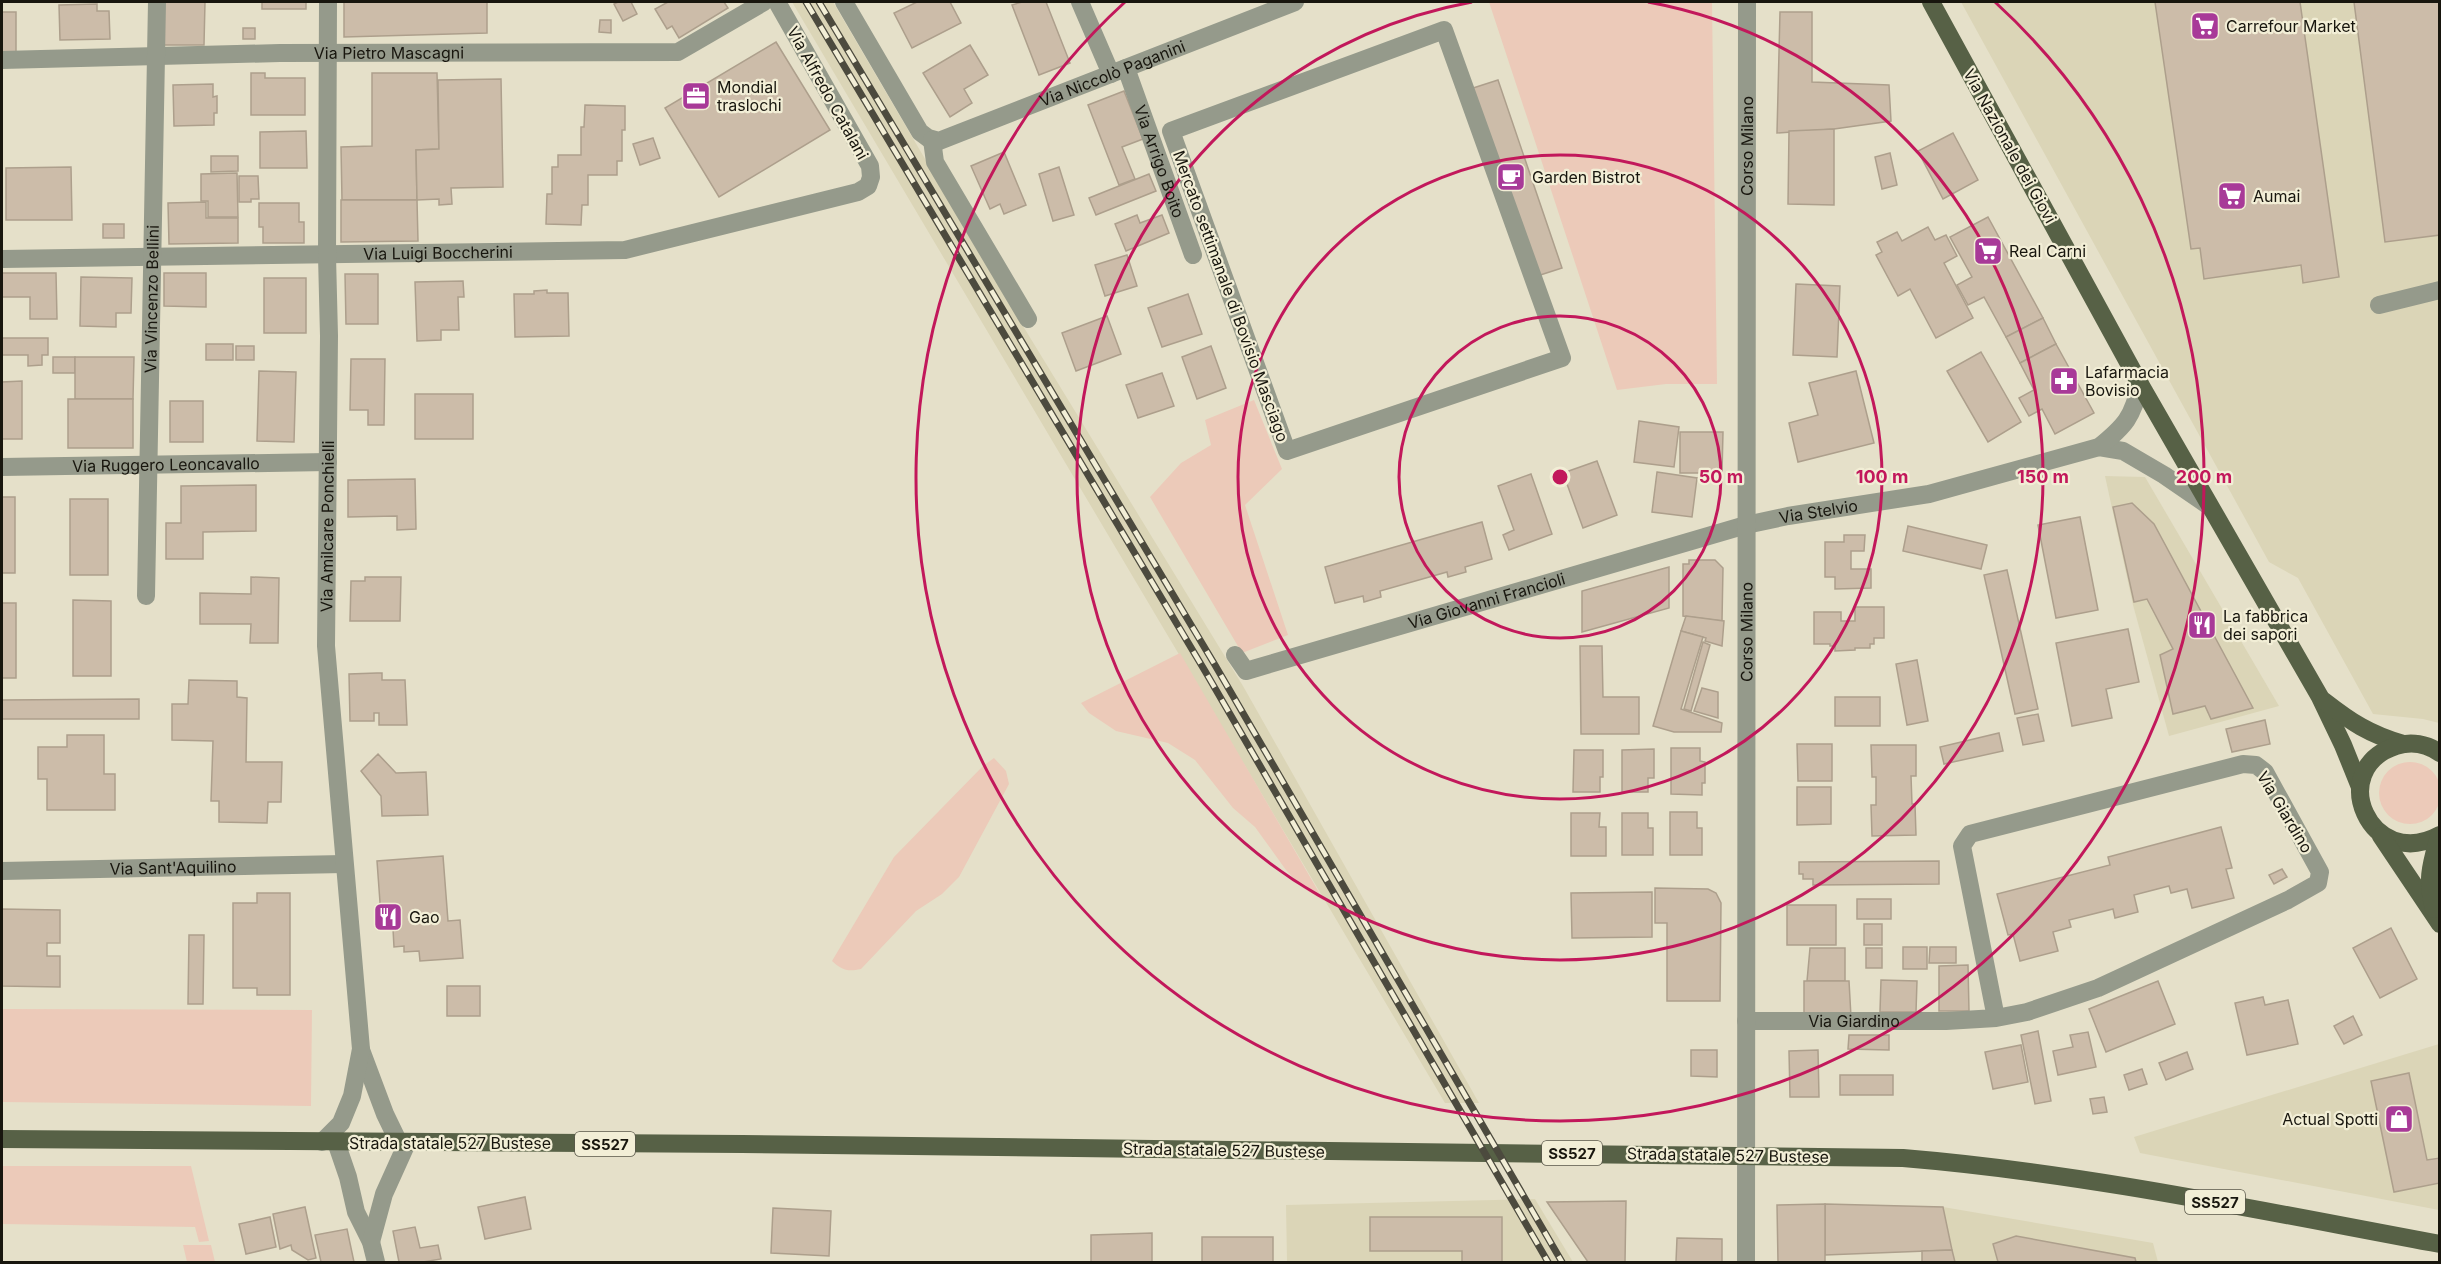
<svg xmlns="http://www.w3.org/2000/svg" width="2441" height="1264" font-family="Inter,sans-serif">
<rect width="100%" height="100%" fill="#e5e0c9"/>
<g fill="#dbd5b7">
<path d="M792,2H833L1023,326L1243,686L1479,1103H1445Z"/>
<path d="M1961,2H2439V723L2423,719L2373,714L2298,578L2269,562Z"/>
<path d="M2105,476L2145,477L2279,706L2169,736L2133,605Z"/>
<path d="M2439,1044V1210L2140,1153L2134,1137Z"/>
<path d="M1535,1199L1573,1262H1287L1286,1205Z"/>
<path d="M1943,1207L2153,1243L2158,1262H1955Z"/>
</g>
<g fill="#eccab9">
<path d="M1489,2H1712L1717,384H1666L1617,390Z"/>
<path d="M1254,400L1282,469L1245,505L1288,635L1242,653L1150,497L1181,463L1211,445L1205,420Z"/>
<path d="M1180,653L1324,901L1303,888L1286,870L1255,827L1233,808L1195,760L1168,743L1116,731L1089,713L1081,703Z"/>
<path d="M994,758L1006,771L1009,784L959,877L942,894L916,911L861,969C847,972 842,970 832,961L894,857L983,766Z"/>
<circle cx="2410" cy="793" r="31"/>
<path d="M2,1009L312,1010L311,1106L2,1102Z"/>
<path d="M2,1166H191L209,1241L199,1242L195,1227L2,1224Z"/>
<path d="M183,1245H211L215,1262H187Z"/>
</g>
<g fill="#ccbca9" stroke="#ad9f8c" stroke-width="1.5">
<path d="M164,2H205L204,45H164Z"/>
<rect x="262" y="2" width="44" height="7"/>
<path d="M344,2H487V33L344,37Z"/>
<path d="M618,2H631L637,14L623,21L614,4Z"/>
<path d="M668,2H724L728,8L679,38L672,26L667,29L655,9Z"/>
<path d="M917,2H950L961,23L912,48L894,13Z"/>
<path d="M1022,2H1046L1070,63L1039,75L1012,5Z"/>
<path d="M2155,2H2300L2339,277L2303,283L2301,265L2204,279L2200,248L2191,249Z"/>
<path d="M2354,2H2440V235L2385,242Z"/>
<path d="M97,4V11H109L110,39L60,40L59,5Z"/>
<rect x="2" y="12" width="14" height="41"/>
<path d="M1780,12H1812V82L1889,85L1891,121L1834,129L1777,133Z"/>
<path d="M600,20H611V33L599,32Z"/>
<rect x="243" y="28" width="12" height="11"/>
<path d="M776,42L830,130L719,197L665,108Z"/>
<path d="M970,45L988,75L964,89L972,103L950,117L923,73Z"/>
<path d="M251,73H265V78H305V115H251Z"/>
<path d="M372,73H437L439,149L416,150L417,200H342L341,147L372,146Z"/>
<path d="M501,79L503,187L451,188L452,204L439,205V199L417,200L416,150L439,149L438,80Z"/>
<path d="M1498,80L1562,268L1534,277L1470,89Z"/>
<path d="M213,84V97L217,96V113H214V125L174,126L173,85Z"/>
<path d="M1124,91L1143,139L1122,147L1135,179L1119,185L1088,105Z"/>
<path d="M585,105L625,106V130H622V161H617V175H588V205H582L581,225L546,224L547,194H552V167H558V155H581V127H584Z"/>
<path d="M1834,129V205L1788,204L1789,131Z"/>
<path d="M306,131L307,168H260V132Z"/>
<path d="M1953,133L1978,180L1943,199L1918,151Z"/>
<path d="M653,138L660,158L640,165L633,144Z"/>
<path d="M1004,152L1026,205L1004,214L1000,204L990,209L971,166Z"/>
<path d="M1890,153L1897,185L1882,189L1875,157Z"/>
<path d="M211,156H238V171L211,172Z"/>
<path d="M71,167L72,220H6V168Z"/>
<path d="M1059,167L1074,215L1053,221L1039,174Z"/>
<path d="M237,173L238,217H208V201H201V174Z"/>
<path d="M1149,174L1156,191L1096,215L1089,198Z"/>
<path d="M239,176H258L259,199H251V202H239Z"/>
<path d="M341,200H417L418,241L341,242Z"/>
<path d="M206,202V218H238V243L169,244L168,203Z"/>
<path d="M259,203H299V222H304V243H263V227H259Z"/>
<path d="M1137,215L1140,223L1162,215L1169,233L1126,251L1115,224Z"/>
<path d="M1988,217L2043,318L2006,337L1984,297L1968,305L1957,285L1972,277L1950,237Z"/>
<rect x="103" y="224" width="21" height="14"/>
<path d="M1928,227L1935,240L1946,235L1957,256L1944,263L1973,318L1936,338L1910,289L1898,296L1876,255L1882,252L1877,242L1897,232L1902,241Z"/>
<path d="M1127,255L1137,286L1105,296L1095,265Z"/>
<path d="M2,273H56L57,319H30V297H2Z"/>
<path d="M164,273H206V307L164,306Z"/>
<path d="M345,274H378V324H346Z"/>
<path d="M81,277L132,278L131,313H116V327L80,326Z"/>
<rect x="264" y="278" width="42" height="55"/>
<path d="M463,281L464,297H458L459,330H441V340L417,341L415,282Z"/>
<path d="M1796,284L1840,286L1837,357L1793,355Z"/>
<path d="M547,290V293H568L569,336L515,337L514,294H534V291Z"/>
<path d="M1188,294L1202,334L1162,347L1148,308Z"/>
<path d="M1107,316L1121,354L1076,371L1062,333Z"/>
<path d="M2043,318L2056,344L2020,363L2006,337Z"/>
<path d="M2,338H48V355H42V365L28,366V355H2Z"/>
<rect x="206" y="344" width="27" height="16"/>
<path d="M2056,344L2094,413L2055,434L2042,409L2029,416L2019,398L2034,390L2020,363Z"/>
<rect x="236" y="346" width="18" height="14"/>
<path d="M1211,346L1226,388L1197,399L1182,357Z"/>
<path d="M1981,352L2021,422L1988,442L1947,371Z"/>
<rect x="53" y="357" width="22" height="16"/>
<path d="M75,357H134L133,399H75Z"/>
<path d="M351,359H385L384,425H368V410H350Z"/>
<path d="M259,371L296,372L294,442L257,441Z"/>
<path d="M1856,371L1874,443L1798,462L1789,423L1818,415L1809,383Z"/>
<path d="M1162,373L1174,406L1138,418L1126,385Z"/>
<path d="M22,381V439H2V382Z"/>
<rect x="415" y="394" width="58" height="45"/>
<rect x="68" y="399" width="65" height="49"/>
<rect x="170" y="401" width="33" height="41"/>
<path d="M1639,421L1679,427L1674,467L1634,462Z"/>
<path d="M1680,432H1723L1722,473H1680Z"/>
<path d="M1597,461L1617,515L1583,528L1563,473Z"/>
<path d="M1657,472L1697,478L1692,517L1652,512Z"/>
<path d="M1531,474L1552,534L1509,550L1503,535L1514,530L1498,486Z"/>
<path d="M415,479L416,529L397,530V516L348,517V480Z"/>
<path d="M256,485V531L203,532V559H166V523H181V486Z"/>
<rect x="2" y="497" width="13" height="76"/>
<rect x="70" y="499" width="38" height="76"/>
<path d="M2132,503L2154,524L2253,708L2211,719L2205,706L2173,714L2160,655L2173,649L2147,599L2134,602L2113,507Z"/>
<path d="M2080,517L2098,610L2056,618L2038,525Z"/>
<path d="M1482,522L1492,559L1465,567L1466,572L1448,577L1447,572L1380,591L1381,597L1364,602L1363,596L1335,603L1325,567Z"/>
<path d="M1908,526L1987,545L1981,569L1903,551Z"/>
<path d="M1844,535H1865L1864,551H1851V569H1871V588L1835,589V577H1825V542H1844Z"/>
<path d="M1689,560H1715L1723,568L1722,621L1683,616V564H1689Z"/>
<path d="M1669,567V608L1582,632V591Z"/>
<path d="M2007,570L2038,709L2015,714L1984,575Z"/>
<path d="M251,577L279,578L278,643H250L251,624H200V593L251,594Z"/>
<path d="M365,577H401L400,621H350L351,581H365Z"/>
<path d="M73,600L111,601V676H73Z"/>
<rect x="2" y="603" width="14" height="75"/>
<path d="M1855,607H1884V638H1874V644H1870V648H1855V650L1835,651V646H1830V644H1814V612H1841V621H1855Z"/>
<path d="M1686,616L1724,621L1722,646L1705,641L1706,638L1681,631Z"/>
<path d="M2128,629L2139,682L2106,689L2112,718L2072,726L2056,643Z"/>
<path d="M1681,631L1703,637L1681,709L1722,723L1721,732H1674L1653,726Z"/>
<path d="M1703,642L1710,645L1691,711L1684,709Z"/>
<path d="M1580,646H1602L1603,697H1639V734H1581Z"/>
<path d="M1917,660L1928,721L1907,725L1896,664Z"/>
<path d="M377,673H382V680H405L407,725H379V713H374V721H350L349,674Z"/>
<path d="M189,680L237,681V697L247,698L246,762H282L281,802H268L267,823L219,822V801H211L213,741L172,740V704H188Z"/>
<path d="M1702,688L1718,692V718L1694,711Z"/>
<rect x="1835" y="697" width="45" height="29"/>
<path d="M139,699V719H2V700Z"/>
<path d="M2038,714L2044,741L2023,745L2017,718Z"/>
<path d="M2265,720L2270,744L2232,752L2226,729Z"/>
<path d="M1999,733L2003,751L1944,764L1940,747Z"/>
<path d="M67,735H104V774H115V810H47V779H38V747H67Z"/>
<path d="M1797,744H1832V781H1798Z"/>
<path d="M1871,745H1916V776H1911L1912,804H1915L1916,835L1872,836L1871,805H1876V777H1872Z"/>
<path d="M1671,748H1700V761L1705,762V783H1702V795L1671,794Z"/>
<path d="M1654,749V778H1648V792H1622V750Z"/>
<path d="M1574,750H1603V777H1600V792H1573Z"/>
<path d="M378,754L396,773L426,772L428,815L382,816L381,796L361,771Z"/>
<path d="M1797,787H1831V824L1797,825Z"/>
<path d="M1670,812H1697V828H1702V855H1670Z"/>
<path d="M1571,813H1600L1599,827H1606V856H1571Z"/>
<path d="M1622,813H1648V828H1653V855H1622Z"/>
<path d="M2221,827L2232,868L2226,869L2234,898L2192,908L2187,889L2171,893L2169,886L2134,895L2138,912L2115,918L2113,909L2069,920L2071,927L2053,932L2058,951L2020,961L2013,934L2008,935L1997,894L2110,865L2108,857Z"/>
<path d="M443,856L448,921L460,920L463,958L420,961L419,951L404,952V946L394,947L393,929L382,930L377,861Z"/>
<path d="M1939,861V884L1813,885V879H1803V874H1799V862Z"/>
<path d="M2282,869L2287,877L2274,884L2269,875Z"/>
<path d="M1655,888L1708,889L1716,893L1721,903L1720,1001H1667V923H1655Z"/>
<path d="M1652,892V937L1572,938L1571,893Z"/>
<path d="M257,893H290V995H257V988H233V903H257Z"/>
<rect x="1857" y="899" width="34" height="20"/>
<rect x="1787" y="905" width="49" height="40"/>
<path d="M2,909L60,910V943H47V956H60V987L2,986Z"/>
<rect x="1864" y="924" width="18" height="21"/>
<path d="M2391,928L2417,979L2380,998L2353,948Z"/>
<path d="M189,935H204L203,1004H188Z"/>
<rect x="1903" y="947" width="24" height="22"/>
<path d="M1930,947H1956V963H1929Z"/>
<path d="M1810,948H1845V981H1807Z"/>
<rect x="1866" y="948" width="16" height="20"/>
<path d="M1968,965L1969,1011H1939V966Z"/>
<path d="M1881,980L1917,981L1916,1012H1880Z"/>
<path d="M1804,981H1849L1851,1017H1804Z"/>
<path d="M2158,981L2175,1024L2106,1052L2089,1009Z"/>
<rect x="447" y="986" width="33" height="30"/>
<path d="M2263,997L2265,1005L2288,1000L2298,1044L2247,1055L2235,1003Z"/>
<path d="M2353,1016L2362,1035L2344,1044L2334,1026Z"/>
<path d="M2038,1031L2051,1101L2035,1104L2021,1035Z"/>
<path d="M2088,1032L2096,1067L2058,1075L2053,1051L2073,1047L2070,1035Z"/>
<path d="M1849,1035H1889V1050L1848,1049Z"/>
<path d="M2021,1045L2028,1082L1993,1089L1985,1052Z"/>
<path d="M1691,1050H1717V1077L1691,1076Z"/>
<path d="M1818,1050L1819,1097H1790L1789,1051Z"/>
<path d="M2187,1052L2193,1069L2166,1080L2159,1063Z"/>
<path d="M2142,1069L2147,1084L2129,1090L2124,1075Z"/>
<path d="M2409,1073L2427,1160L2440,1158V1183L2394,1192L2371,1081Z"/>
<rect x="1840" y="1075" width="53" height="20"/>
<path d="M2104,1097L2107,1112L2093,1114L2090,1099Z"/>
<path d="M525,1197L531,1229L485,1239L478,1207Z"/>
<path d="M1626,1201L1625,1262H1588L1547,1202Z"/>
<path d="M1825,1204L1943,1207L1952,1250L1825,1255Z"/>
<path d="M1825,1204V1262H1778L1777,1205Z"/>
<path d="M305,1207L316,1258L308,1260L292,1250L291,1245L280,1249L273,1214Z"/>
<path d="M773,1208L831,1211L829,1256L771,1253Z"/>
<path d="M270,1217L276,1247L246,1254L239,1224Z"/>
<path d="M1370,1217H1502V1262H1462V1251H1370Z"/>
<path d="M415,1227L420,1248L438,1245L441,1259L423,1262H399L393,1231Z"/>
<path d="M347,1229L354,1262H321L315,1235Z"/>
<path d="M1152,1233V1262H1091V1235Z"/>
<path d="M2016,1236L2135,1258L2136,1262H1998L1993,1244Z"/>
<rect x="1202" y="1237" width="71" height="25"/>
<path d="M1677,1238L1722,1239V1262H1676Z"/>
<path d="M1952,1250L1955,1262H1922V1251Z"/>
</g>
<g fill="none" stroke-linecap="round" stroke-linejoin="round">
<g stroke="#959a8b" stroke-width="18">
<path id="s1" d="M844,2L920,132L928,138L939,141L1295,2"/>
<path d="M1080,2L1111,74"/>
<path d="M1444,30L1562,358L1287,451L1171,131Z"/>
<path id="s2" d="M2,60L280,53L678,52L764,2"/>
<path id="s3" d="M1126,68L1193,255"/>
<path d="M932,140L935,162L1028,319"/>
<path id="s4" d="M2,259L625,250L858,192L868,186L871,177L870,166L777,2"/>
<path d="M2379,305L2440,290"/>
<path d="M2099,447L2123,451L2164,475L2209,506"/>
<path id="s5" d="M2,467L328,462"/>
<path id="s6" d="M146,596L157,2"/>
<path id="s7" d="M1235,655L1246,671L1746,525L1788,516L1929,494L2099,447C2125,426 2133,417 2140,384"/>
<path id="s8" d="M2,871L344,864"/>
<path id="s9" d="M1746,1021H1946L1996,1018L2027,1012L2098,988L2288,900L2318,883L2320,872L2265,772L2256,765L2243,764L1970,834L1962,846L1996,1018"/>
<path d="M361,1050L385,1114L399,1143"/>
<path id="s10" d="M322,1142L341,1123L352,1096L361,1049L326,646L329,336L327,256L328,2"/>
<path d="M336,1142L348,1177L356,1212L371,1242L376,1262"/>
<path d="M371,1242L384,1194L407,1143"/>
<path id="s11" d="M1746,1262L1747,2"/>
</g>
<g stroke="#576146" stroke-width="18">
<path d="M1931,2L2140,384L2320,697L2343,745L2360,787"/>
<path d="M2324,701C2351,722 2369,734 2403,744"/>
<path d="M2440,753C2427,744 2411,741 2396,746C2325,769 2370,873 2440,835"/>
<path d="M2381,836L2440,924"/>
<path d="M2434,909C2426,878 2431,865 2439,836"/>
<path d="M2,1139L742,1144L1903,1158C2084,1173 2262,1211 2440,1244"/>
</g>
<g stroke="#4c4a3e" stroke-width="7">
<g id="rail">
<path d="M806,2L1205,671L1548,1262"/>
<path d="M819,2L1215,665L1562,1262"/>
</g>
</g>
<use href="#rail" stroke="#f2eed6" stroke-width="4.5" stroke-dasharray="14" stroke-linecap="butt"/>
</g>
<g fill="none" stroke="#c2185b" stroke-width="3">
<circle cx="1560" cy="477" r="161"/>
<circle cx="1560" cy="477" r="322"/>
<path d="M1648 2A483 483 0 1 1 1472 2"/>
<path d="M1995 2A644 644 0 1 1 1125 2"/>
</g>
<defs>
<g id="supermarket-square" transform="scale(1.5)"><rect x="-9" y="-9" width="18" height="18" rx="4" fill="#a83a98" stroke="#f2eed6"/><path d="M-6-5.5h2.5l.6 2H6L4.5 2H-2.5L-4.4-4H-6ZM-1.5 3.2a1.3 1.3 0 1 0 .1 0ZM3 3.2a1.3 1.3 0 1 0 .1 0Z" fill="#fff"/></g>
<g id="office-square" transform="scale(1.5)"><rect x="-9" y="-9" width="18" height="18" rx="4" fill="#a83a98" stroke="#f2eed6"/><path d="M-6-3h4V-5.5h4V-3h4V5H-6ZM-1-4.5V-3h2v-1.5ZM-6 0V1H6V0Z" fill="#fff"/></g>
<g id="cafe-square" transform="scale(1.5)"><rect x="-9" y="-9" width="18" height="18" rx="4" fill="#a83a98" stroke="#f2eed6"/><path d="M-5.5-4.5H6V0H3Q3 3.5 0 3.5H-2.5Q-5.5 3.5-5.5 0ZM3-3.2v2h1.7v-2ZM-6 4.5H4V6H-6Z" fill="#fff"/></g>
<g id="pharmacy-square" transform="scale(1.5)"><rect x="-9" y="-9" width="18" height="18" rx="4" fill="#a83a98" stroke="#f2eed6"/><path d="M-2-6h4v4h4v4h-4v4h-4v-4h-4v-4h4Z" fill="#fff"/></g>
<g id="restaurant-square" transform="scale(1.5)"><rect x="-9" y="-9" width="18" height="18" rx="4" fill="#a83a98" stroke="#f2eed6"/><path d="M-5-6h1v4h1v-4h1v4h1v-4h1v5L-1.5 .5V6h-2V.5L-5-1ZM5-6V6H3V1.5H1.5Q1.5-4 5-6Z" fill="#fff"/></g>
<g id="shop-square" transform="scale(1.5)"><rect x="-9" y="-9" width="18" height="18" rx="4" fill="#a83a98" stroke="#f2eed6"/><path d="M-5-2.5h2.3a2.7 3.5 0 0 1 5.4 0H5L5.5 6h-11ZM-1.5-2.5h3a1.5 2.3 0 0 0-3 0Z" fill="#fff"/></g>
</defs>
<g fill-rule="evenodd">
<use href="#supermarket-square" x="2205" y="26"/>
<use href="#office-square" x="696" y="96"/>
<use href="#cafe-square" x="1511" y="177"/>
<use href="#supermarket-square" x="2232" y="196"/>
<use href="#supermarket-square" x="1988" y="251"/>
<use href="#pharmacy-square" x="2064" y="381"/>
<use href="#restaurant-square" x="2202" y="625"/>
<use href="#restaurant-square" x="388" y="917"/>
<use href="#shop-square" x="2399" y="1119"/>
</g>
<g text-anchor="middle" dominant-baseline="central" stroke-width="4.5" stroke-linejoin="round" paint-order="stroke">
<g fill="#f2eed6" stroke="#59574a" stroke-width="1.5">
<rect x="575" y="1132" width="60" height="24" rx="4.5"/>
<rect x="1542" y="1141" width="60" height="24" rx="4.5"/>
<rect x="2185" y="1190" width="60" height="24" rx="4.5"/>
</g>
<g font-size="15" font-weight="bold" fill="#18160e">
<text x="605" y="1144">SS527</text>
<text x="1572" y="1153">SS527</text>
<text x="2215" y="1202">SS527</text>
</g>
<g font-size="16" fill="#18160e" stroke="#f2eed6" text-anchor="start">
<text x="2226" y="26">Carrefour Market</text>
<text x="717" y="87">Mondial<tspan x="717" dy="18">traslochi</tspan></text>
<text x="1532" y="177">Garden Bistrot</text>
<text x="2253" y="196">Aumai</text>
<text x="2009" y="251">Real Carni</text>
<text x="2085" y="372">Lafarmacia<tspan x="2085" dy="18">Bovisio</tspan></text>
<text x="2223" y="616">La fabbrica<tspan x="2223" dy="18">dei sapori</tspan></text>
<text x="409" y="917">Gao</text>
<text x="2378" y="1119" text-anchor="end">Actual Spotti</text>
</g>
<g font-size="16" fill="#18160e" stroke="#f2eed6">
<text stroke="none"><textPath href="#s2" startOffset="387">Via Pietro Mascagni</textPath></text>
<text stroke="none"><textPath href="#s1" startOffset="358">Via Niccolò Paganini</textPath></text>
<text transform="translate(828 93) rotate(61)">Via Alfredo Catalani</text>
<text stroke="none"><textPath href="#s11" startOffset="1116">Corso Milano</textPath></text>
<text transform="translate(2010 146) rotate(61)">Via Nazionale dei Giovi</text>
<text stroke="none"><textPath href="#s3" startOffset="99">Via Arrigo Boito</textPath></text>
<text stroke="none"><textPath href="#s4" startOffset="436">Via Luigi Boccherini</textPath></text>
<text transform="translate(1231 296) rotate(70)">Mercato settimanale di Bovisio Masciago</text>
<text stroke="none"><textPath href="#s6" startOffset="297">Via Vincenzo Bellini</textPath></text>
<text stroke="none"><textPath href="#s5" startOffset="164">Via Ruggero Leoncavallo</textPath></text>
<text stroke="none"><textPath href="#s7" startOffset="614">Via Stelvio</textPath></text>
<text stroke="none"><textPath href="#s10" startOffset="628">Via Amilcare Ponchielli</textPath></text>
<text stroke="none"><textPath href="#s7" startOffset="270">Via Giovanni Francioli</textPath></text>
<text stroke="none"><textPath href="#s11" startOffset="630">Corso Milano</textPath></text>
<text transform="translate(2285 812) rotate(59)">Via Giardino</text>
<text stroke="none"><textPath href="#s8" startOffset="171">Via Sant'Aquilino</textPath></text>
<text stroke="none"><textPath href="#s9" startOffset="108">Via Giardino</textPath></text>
<text x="450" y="1143">Strada statale 527 Bustese</text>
<text transform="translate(1224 1150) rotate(1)">Strada statale 527 Bustese</text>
<text transform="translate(1728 1155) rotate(1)">Strada statale 527 Bustese</text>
</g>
</g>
<circle cx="1560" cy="477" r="9" fill="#c2185b" stroke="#f2eed6" stroke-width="3"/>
<g font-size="18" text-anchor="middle" font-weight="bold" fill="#c2185b" stroke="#f2eed6" stroke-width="4.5" stroke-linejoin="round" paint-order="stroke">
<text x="1721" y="483">50 m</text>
<text x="1882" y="483">100 m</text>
<text x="2043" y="483">150 m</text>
<text x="2204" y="483">200 m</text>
</g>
<rect width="2441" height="1264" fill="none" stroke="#18160e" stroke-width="6"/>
</svg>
